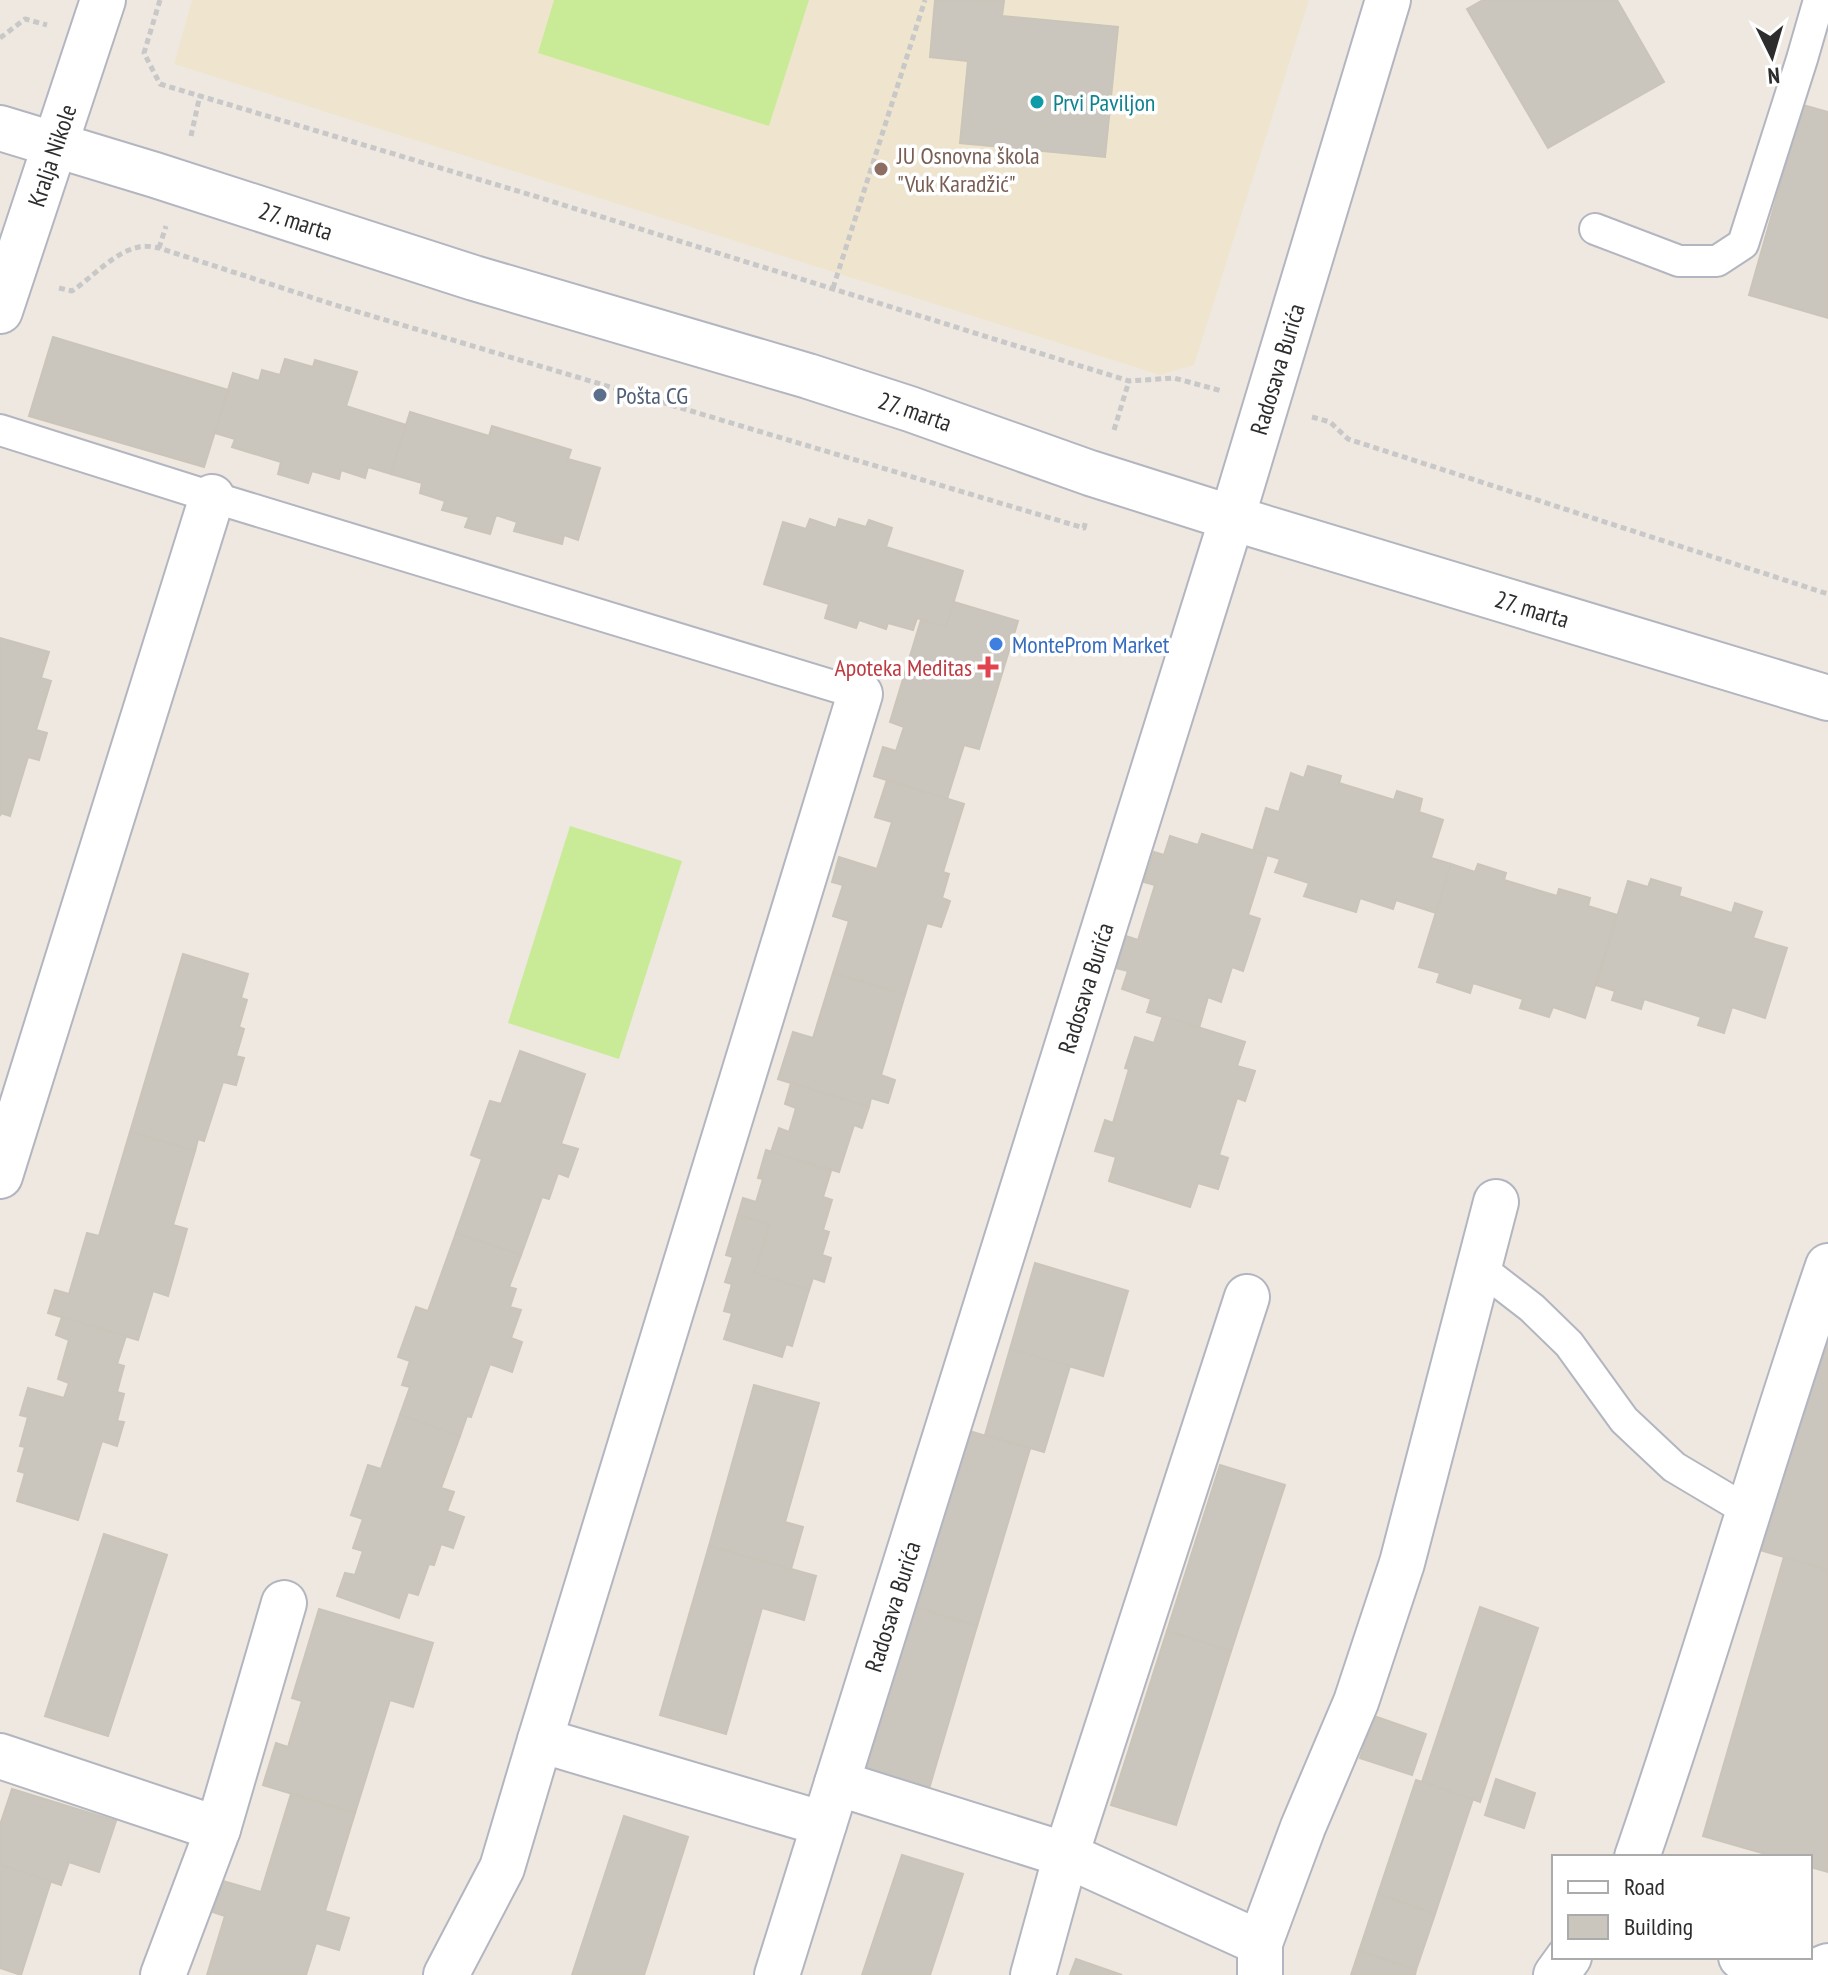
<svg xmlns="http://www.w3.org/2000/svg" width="1828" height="1975" font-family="'PT Sans Narrow',sans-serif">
<rect width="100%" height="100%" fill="#eee8e0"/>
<path fill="#efe5cf" d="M192,0H1309L1194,365L1160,375L174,64Z"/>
<g fill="#c9eb98">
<path d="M554,0H809L769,126L538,53Z"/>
<path d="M570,826L682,861L619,1059L508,1023Z"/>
</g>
<g fill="#cac6be" stroke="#cac4b9" stroke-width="2">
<path d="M935,0L1004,1L1002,16L1118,27L1105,157L960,143L968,61L930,57Z"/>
<path d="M1483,0H1617L1664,82L1548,148L1467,9Z"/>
<path d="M1803,105L1828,112V318L1749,295Z"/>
<path d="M53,337L228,390L204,467L29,416Z"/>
<path d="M285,359L313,367L315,360L357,372L346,406L406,425L391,474L368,467L365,478L341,470L339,479L312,471L308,483L278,474L281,462L232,447L235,439L215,433L233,373L259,381L262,370L280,375Z"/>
<path d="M410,412L489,436L492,426L571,450L568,459L600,468L578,540L564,535L562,544L514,531L517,522L496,515L490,534L465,527L469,517L442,510L445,501L420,493L422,483L391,474Z"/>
<path d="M810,519L836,528L839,519L866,527L869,520L892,528L886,547L963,571L946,627L917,618L913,630L888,623L886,629L859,620L856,628L825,618L829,604L764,584L783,522L806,529Z"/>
<path d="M954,602L1018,621L979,749L964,745L947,799L874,776L883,747L896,751L904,727L890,722L921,620L946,627Z"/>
<path d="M0,638L49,652L41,678L51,681L36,730L47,733L39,760L28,757L10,816L1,813L0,816Z"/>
<path d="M1308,766L1341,776L1339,783L1394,800L1397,791L1422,799L1419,812L1443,820L1431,858L1451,864L1436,913L1396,900L1393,909L1360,898L1356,912L1304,896L1309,883L1275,872L1280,859L1253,851L1266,808L1279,812L1291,773L1304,778Z"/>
<path d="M887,780L964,804L943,872L949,874L942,898L950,901L941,927L927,923L905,995L833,973L849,921L833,916L843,885L832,882L839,857L877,869L892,822L875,817Z"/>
<path d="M1202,834L1267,855L1248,915L1260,919L1243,971L1232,967L1221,1002L1208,997L1199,1028L1147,1012L1151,999L1122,989L1128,971L1116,968L1126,936L1138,940L1155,885L1144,882L1154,852L1164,855L1170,836L1198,845Z"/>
<path d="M1451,864L1475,872L1478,864L1506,873L1504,880L1557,896L1559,889L1590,898L1588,906L1617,915L1585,1018L1553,1007L1549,1017L1520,1008L1523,999L1473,983L1470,993L1437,982L1440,973L1419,967Z"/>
<path d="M1651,879L1681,888L1679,896L1732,913L1735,903L1762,912L1753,938L1787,948L1765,1018L1732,1007L1724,1033L1698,1025L1701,1017L1644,999L1641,1009L1612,1000L1615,991L1596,985L1628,881L1648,887Z"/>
<path d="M183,954L248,974L241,998L247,1000L239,1027L244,1029L236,1056L244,1058L236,1085L223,1082L204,1141L198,1139L195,1151L130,1132Z"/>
<path d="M833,973L905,995L881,1075L895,1080L888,1103L871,1098L869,1107L778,1079L793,1032L813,1038Z"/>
<path d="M1163,1016L1245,1042L1237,1066L1255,1071L1245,1101L1237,1098L1219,1155L1228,1158L1218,1189L1198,1183L1190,1207L1109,1181L1116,1157L1095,1151L1105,1120L1113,1123L1129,1069L1125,1068L1135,1037L1154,1043Z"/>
<path d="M520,1051L585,1074L561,1144L578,1149L568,1177L558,1173L549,1199L542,1197L521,1255L456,1233L482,1159L471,1155L490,1101L501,1104Z"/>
<path d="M791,1083L869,1107L862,1128L854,1125L839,1172L771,1152L779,1128L789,1132L796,1108L785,1104Z"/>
<path d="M130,1132L195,1151L173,1225L187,1229L168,1296L153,1291L138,1340L48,1313L55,1290L69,1294L87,1233L99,1236Z"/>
<path d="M766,1150L831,1171L823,1197L832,1200L823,1230L829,1232L822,1255L831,1258L824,1282L813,1278L809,1290L754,1273L770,1225L738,1215L743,1198L756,1202L763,1179L758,1178Z"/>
<path d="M738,1215L770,1225L754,1273L809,1290L792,1346L786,1344L782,1357L724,1339L732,1313L724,1311L732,1284L725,1282L733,1257L726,1255Z"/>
<path d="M456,1233L521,1255L509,1287L516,1289L510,1307L521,1310L511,1338L522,1342L512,1372L490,1364L471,1417L467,1416L460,1436L400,1415L410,1387L402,1385L410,1361L398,1357L416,1307L428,1311Z"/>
<path d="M1035,1263L1128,1291L1103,1376L1010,1349Z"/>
<path d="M62,1317L126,1336L117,1364L124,1366L117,1392L124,1394L117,1421L124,1422L117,1446L102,1441L78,1520L17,1501L25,1473L18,1471L25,1447L20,1446L28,1417L20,1415L28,1388L64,1398L69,1383L58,1379L69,1340L56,1335Z"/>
<path d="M1828,1317V1570L1760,1550Z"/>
<path d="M1010,1349L1070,1366L1044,1452L985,1435Z"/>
<path d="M754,1385L819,1403L785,1522L803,1527L791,1569L709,1546Z"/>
<path d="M400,1415L460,1436L441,1488L454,1492L447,1511L464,1517L453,1548L441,1544L434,1565L429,1564L418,1595L408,1592L399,1618L337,1596L345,1573L355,1575L363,1551L353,1548L363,1519L351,1515L368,1465L381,1469Z"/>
<path d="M966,1430L1030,1449L977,1626L914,1607Z"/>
<path d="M1220,1465L1285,1485L1231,1651L1167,1631Z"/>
<path d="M104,1534L167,1555L108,1736L45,1716Z"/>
<path d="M709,1546L816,1576L804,1620L762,1608L726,1734L660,1715Z"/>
<path d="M1784,1557L1828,1570V1872L1810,1867V1857H1776L1703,1836Z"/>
<path d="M914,1607L977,1626L926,1799L862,1780Z"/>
<path d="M1480,1607L1538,1628L1480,1802L1422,1782Z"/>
<path d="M319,1609L433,1643L413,1707L390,1700L355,1813L263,1785L276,1743L288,1747L302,1701L292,1698Z"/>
<path d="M1167,1631L1231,1651L1176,1825L1111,1805Z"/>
<path d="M1374,1716L1426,1734L1412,1775L1360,1758Z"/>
<path d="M1496,1779L1535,1793L1524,1828L1485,1815Z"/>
<path d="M1416,1780L1473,1799L1435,1914L1378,1894Z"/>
<path d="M12,1789L116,1821L99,1872L69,1862L61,1885L0,1865V1825Z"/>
<path d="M291,1794L355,1813L325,1911L349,1918L339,1950L316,1943L306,1975H207L225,1916L213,1912L223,1881L261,1892Z"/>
<path d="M624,1816L688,1837L644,1975H572Z"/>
<path d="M902,1855L963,1874L930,1975H862Z"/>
<path d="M0,1865L51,1881L21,1975L0,1968Z"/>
<path d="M1378,1894L1435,1914L1416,1970L1359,1951Z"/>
<path d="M1359,1951L1416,1970L1415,1975H1351Z"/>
<path d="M1076,1959L1122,1975H1070Z"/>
</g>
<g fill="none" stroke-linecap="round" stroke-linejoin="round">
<g stroke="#b3b6c0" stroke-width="34">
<g id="lane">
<path d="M1595,229L1679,261H1717L1743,244L1802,59L1819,0"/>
<path d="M0,430L212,497L860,694"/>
<path d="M1479,1267L1532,1308L1569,1344L1624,1420L1674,1467L1748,1511"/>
</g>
</g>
<g stroke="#b3b6c0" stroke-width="48">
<g id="street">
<path id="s1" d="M0,311L103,0"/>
<path d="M0,1176L212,497"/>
<path d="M540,1740L824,1824"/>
<path d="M0,1756L218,1829"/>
<path d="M837,1783L1066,1855L1260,1943V1975"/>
<path d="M1637,1857C1705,1661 1761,1462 1828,1266"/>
<path d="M1260,1943L1303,1827L1356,1702L1402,1563L1496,1202"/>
<path d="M1741,1957L1781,1975"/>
<path d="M163,1975L218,1829L284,1603"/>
<path d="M446,1975L502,1868L540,1740L860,694"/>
<path id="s2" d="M777,1975L1232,518L1388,0"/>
<path d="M1033,1975L1066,1855L1247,1297"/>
<path d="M1556,1975L1569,1957"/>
<path d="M1789,1975L1816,1971L1828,1966"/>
</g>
</g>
<g stroke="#b3b6c0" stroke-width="48">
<g id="secondary">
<path id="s3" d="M0,128L155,175L474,278L808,376L910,409L1090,473L1232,518L1828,698"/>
</g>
</g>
<g stroke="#c8c8c8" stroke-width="5" stroke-dasharray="6 4" stroke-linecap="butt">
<path d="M160,0L144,53L160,84L541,198L1129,381L1174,378L1222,391"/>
<path d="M0,38L25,19L47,25"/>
<path d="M191,136L200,95"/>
<path d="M159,248L166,226"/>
<path d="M59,288L72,291C93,277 114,252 139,247C144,245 153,247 159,248L335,305L1084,528L1086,520"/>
<path d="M833,288L925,0"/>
<path d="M1312,417L1330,422L1348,439L1828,594"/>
<path d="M1114,430L1129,381"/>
</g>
<use href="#lane" stroke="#fff" stroke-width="30"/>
<use href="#street" stroke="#fff" stroke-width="44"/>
<use href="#secondary" stroke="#fff" stroke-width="44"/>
</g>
<circle fill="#0f9aa8" stroke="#fff" stroke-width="3" cx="1037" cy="102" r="8"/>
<circle fill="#8d6e63" stroke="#fff" stroke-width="3" cx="881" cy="169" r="8"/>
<circle fill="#5c6f8a" stroke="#fff" stroke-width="3" cx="600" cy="395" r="8"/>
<circle fill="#3f7fe0" stroke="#fff" stroke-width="3" cx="996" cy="644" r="8"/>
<path fill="#e0444e" stroke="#fff" stroke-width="3" d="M984 655h8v8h8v8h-8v8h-8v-8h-8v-8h8z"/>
<g text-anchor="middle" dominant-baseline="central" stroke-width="7" stroke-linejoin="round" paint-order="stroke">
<g font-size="24" fill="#0d838f" stroke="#fff" text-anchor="start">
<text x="1053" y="102">Prvi Paviljon</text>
</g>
<g font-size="24" fill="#785e54" stroke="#fff" text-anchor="start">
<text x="897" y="155">JU Osnovna škola<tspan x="897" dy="28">"Vuk Karadžić"</tspan></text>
</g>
<g font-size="24" fill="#2d2d2d" stroke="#fff">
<text stroke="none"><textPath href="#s1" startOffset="164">Kralja Nikole</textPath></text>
<text stroke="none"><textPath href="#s3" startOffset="310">27. marta</textPath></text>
<text stroke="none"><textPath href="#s2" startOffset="1682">Radosava Burića</textPath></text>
<text stroke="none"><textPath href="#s3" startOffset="958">27. marta</textPath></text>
<text stroke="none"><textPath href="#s3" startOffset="1606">27. marta</textPath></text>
<text stroke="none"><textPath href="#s2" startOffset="1034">Radosava Burića</textPath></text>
<text stroke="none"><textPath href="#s2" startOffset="386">Radosava Burića</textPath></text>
</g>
<g font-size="24" fill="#4e5e75" stroke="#fff" text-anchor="start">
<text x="616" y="395">Pošta CG</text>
</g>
<g font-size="24" fill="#366cbe" stroke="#fff" text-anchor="start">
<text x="1012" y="644">MonteProm Market</text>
</g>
<g font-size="24" fill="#be3a42" stroke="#fff" text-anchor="end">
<text x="972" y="667">Apoteka Meditas</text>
</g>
</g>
<rect x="1552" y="1855" width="260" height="104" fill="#ffffff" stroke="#ababab" stroke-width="2"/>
<rect x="1568" y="1881" width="40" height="12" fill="#ffffff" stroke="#ababab" stroke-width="2"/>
<text x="1624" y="1895" font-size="24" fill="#2d2d2d">Road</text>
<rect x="1568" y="1915" width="40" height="24" fill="#cac6be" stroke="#ababab" stroke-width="2"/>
<text x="1624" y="1935" font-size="24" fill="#2d2d2d">Building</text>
<g transform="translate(1772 56) rotate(175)" stroke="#ffffff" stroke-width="6" paint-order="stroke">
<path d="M0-6L14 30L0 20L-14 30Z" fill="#2d2d2d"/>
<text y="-12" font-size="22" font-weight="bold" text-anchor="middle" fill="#2d2d2d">N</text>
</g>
</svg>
